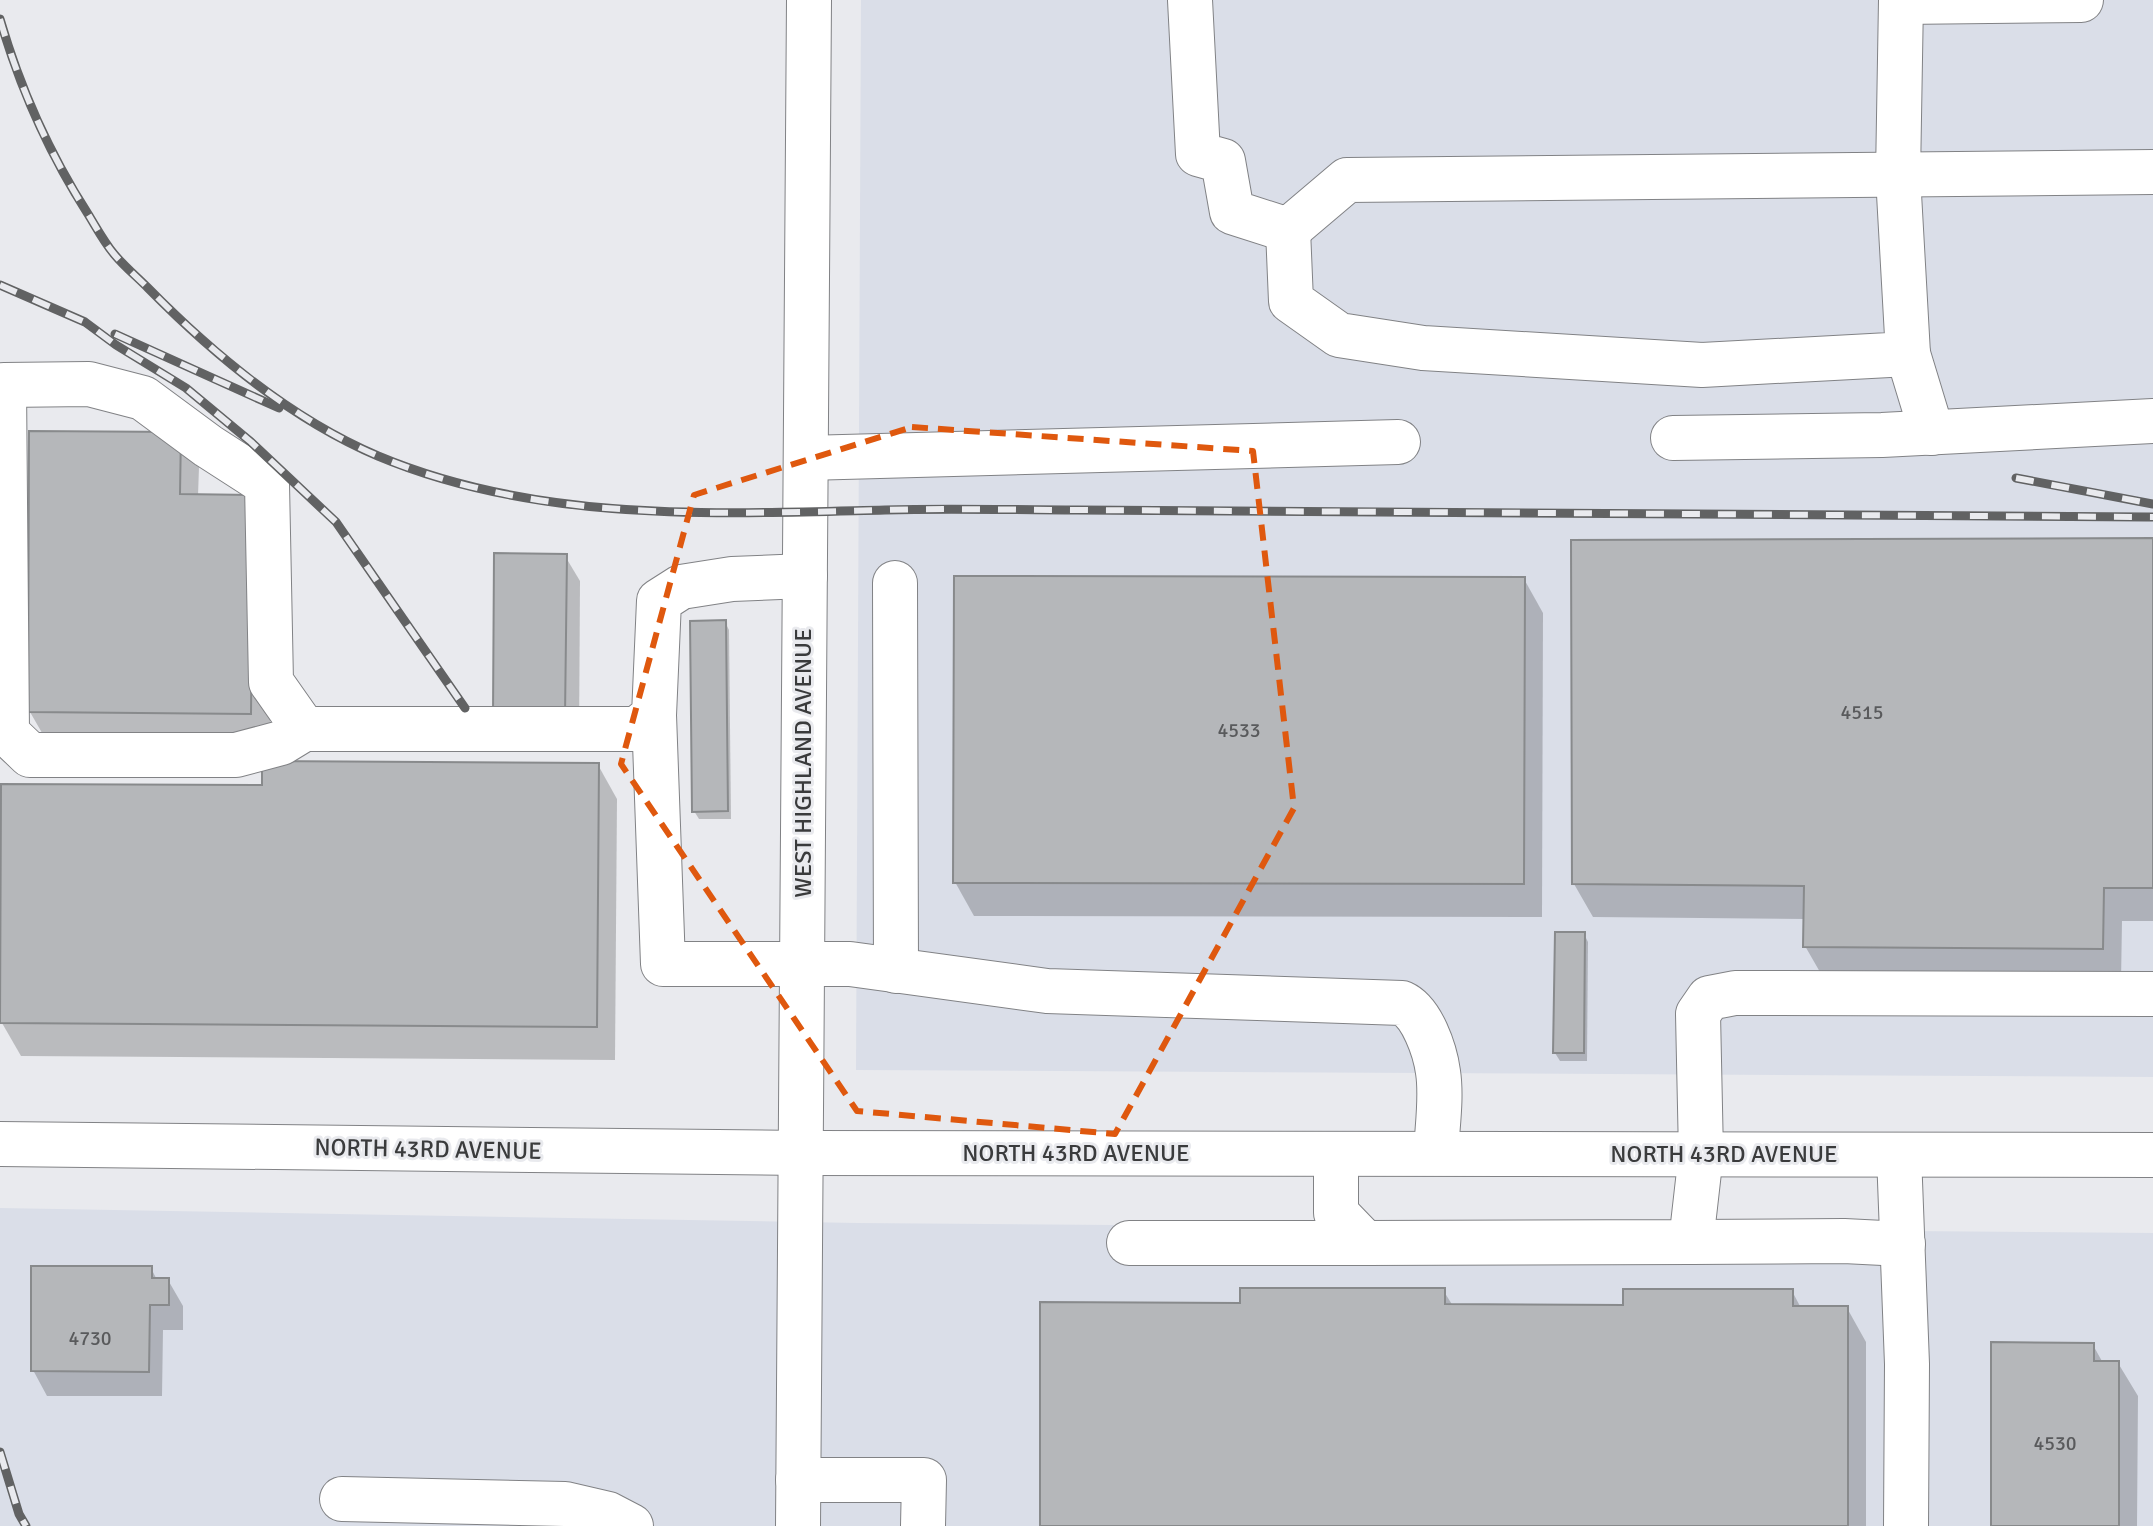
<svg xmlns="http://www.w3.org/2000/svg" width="2153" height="1526" font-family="Signika,sans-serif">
<rect width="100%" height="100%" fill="#e9eaee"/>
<g fill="#dadee8">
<path d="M861,0H2153V1077L856,1070Z"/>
<path d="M0,1208L857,1223L2153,1233V1526H0Z"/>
</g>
<g fill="#0003">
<path d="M179,434L199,467L198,496L271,530L270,747L49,745L30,712Z"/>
<path d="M2153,540V921H2122L2121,982L1824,979L1805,946V919L1593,917L1574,884Z"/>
<path d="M565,556L580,581L579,741L510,740Z"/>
<path d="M1524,579L1543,613L1542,917L974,916L955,882Z"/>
<path d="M725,622L729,630L731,819H699L694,811Z"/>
<path d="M598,765L617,799L615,1060L21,1056L2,1023L264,787Z"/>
<path d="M1584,934L1588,942L1587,1061H1560L1555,1053Z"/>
<path d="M151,1268L157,1280H168L183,1306V1330H163L162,1396H47L33,1370Z"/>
<path d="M1443,1290L1453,1306L1625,1307L1792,1291L1801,1308H1847L1866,1342V1526H1042L1242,1305Z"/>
<path d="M2093,1345L2103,1363H2118L2138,1396L2137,1526H1993Z"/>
</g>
<g fill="#b5b7ba" stroke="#888a8c" stroke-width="2">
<path d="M29,431L181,432L180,494L253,495L251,714L28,712Z"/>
<path d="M2153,538V888H2104L2103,949L1803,947L1804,886L1572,884L1571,540Z"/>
<path d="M494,553L567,554L565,716L493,715Z"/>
<path d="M954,576L1525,577L1524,884L953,883Z"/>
<path d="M726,620L728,811L692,812L690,621Z"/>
<path d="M262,761L599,763L597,1027L0,1023L1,784L262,785Z"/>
<path d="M1555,932H1585L1584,1053H1553Z"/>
<path d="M31,1266H152V1278H169V1305H150L149,1372L31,1371Z"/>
<path d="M1240,1288H1445V1304L1623,1305V1289H1793V1306H1848V1526H1040V1302L1240,1303Z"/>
<path d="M1991,1342L2094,1343V1361H2119V1526H1991Z"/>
</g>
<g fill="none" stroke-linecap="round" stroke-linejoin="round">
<g stroke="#818285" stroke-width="46">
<g id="minor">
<path d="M1190,0L1198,154L1223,161L1232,212L1288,230L1347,180L2153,172"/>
<path d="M1901,2L2081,0"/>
<path d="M1288,230L1291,301L1339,335L1423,348L1702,365L1908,354L1898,176L1901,0"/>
<path d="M1908,354L1932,433"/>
<path d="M1673,438L1882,435L2153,421"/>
<path d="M806,458L1398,442"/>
<path d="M895,583L896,971"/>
<path d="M654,715L663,964H850L1047,991L1402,1003C1422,1012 1435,1050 1438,1072C1442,1098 1437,1128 1436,1153"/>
<path d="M304,729L281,743L236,755H30L7,733L4,385L89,384L143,398L208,446L267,484L271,682L304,729H637L654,715L659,601L681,587L732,579L805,576"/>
<path d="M1336,1154V1213L1365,1243L1691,1242L1701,1154L1698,1014L1709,998L1735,993L2153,994"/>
<path d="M1899,1155L1907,1364L1906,1526"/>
<path d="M1691,1242L1844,1241L1903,1244"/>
<path d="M1129,1243H1365"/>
<path d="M798,1480H924L923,1526"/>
<path d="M342,1499L565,1504L608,1514L631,1526"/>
<path d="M798,1526L809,0"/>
</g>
</g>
<g stroke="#818285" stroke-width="46">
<path id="major" d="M0,1144L801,1153L2153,1155"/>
</g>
<use href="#minor" stroke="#fff" stroke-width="44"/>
<use href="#major" stroke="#fff" stroke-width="44"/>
<g stroke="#616263" stroke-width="9">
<g id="rail">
<path d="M0,19C20,88 49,153 88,214C96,227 104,242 114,254C124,266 137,277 148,288C212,353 293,420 378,456C538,523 715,514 885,510C949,508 1013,510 1077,510C1435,512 1794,515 2153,517"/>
<path d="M0,285L85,322L116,345L186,388L251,442L336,522L465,708"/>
<path d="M115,334L279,408"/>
<path d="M2016,478L2153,504"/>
<path d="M0,1452L19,1514L26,1526"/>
</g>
</g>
<use href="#rail" stroke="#e9eaee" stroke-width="6" stroke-dasharray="18" stroke-linecap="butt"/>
</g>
<path fill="none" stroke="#df580e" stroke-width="6" stroke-dasharray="16 10" stroke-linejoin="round" d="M912,427L1253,451L1294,808L1115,1134L857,1111L621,764L694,495Z"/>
<g text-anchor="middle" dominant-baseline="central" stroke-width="6" stroke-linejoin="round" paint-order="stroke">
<g font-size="20" fill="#595a5c">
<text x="1862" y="712">4515</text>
<text x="1239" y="730">4533</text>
<text x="90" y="1338">4730</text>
<text x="2055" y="1443">4530</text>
</g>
<g font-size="24" fill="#3a3b3c" stroke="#e9eaee">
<text transform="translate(803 763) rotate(-90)">WEST HIGHLAND AVENUE</text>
<text transform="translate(428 1149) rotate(1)">NORTH 43RD AVENUE</text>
<text x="1076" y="1153">NORTH 43RD AVENUE</text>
<text x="1724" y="1154">NORTH 43RD AVENUE</text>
</g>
</g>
</svg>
